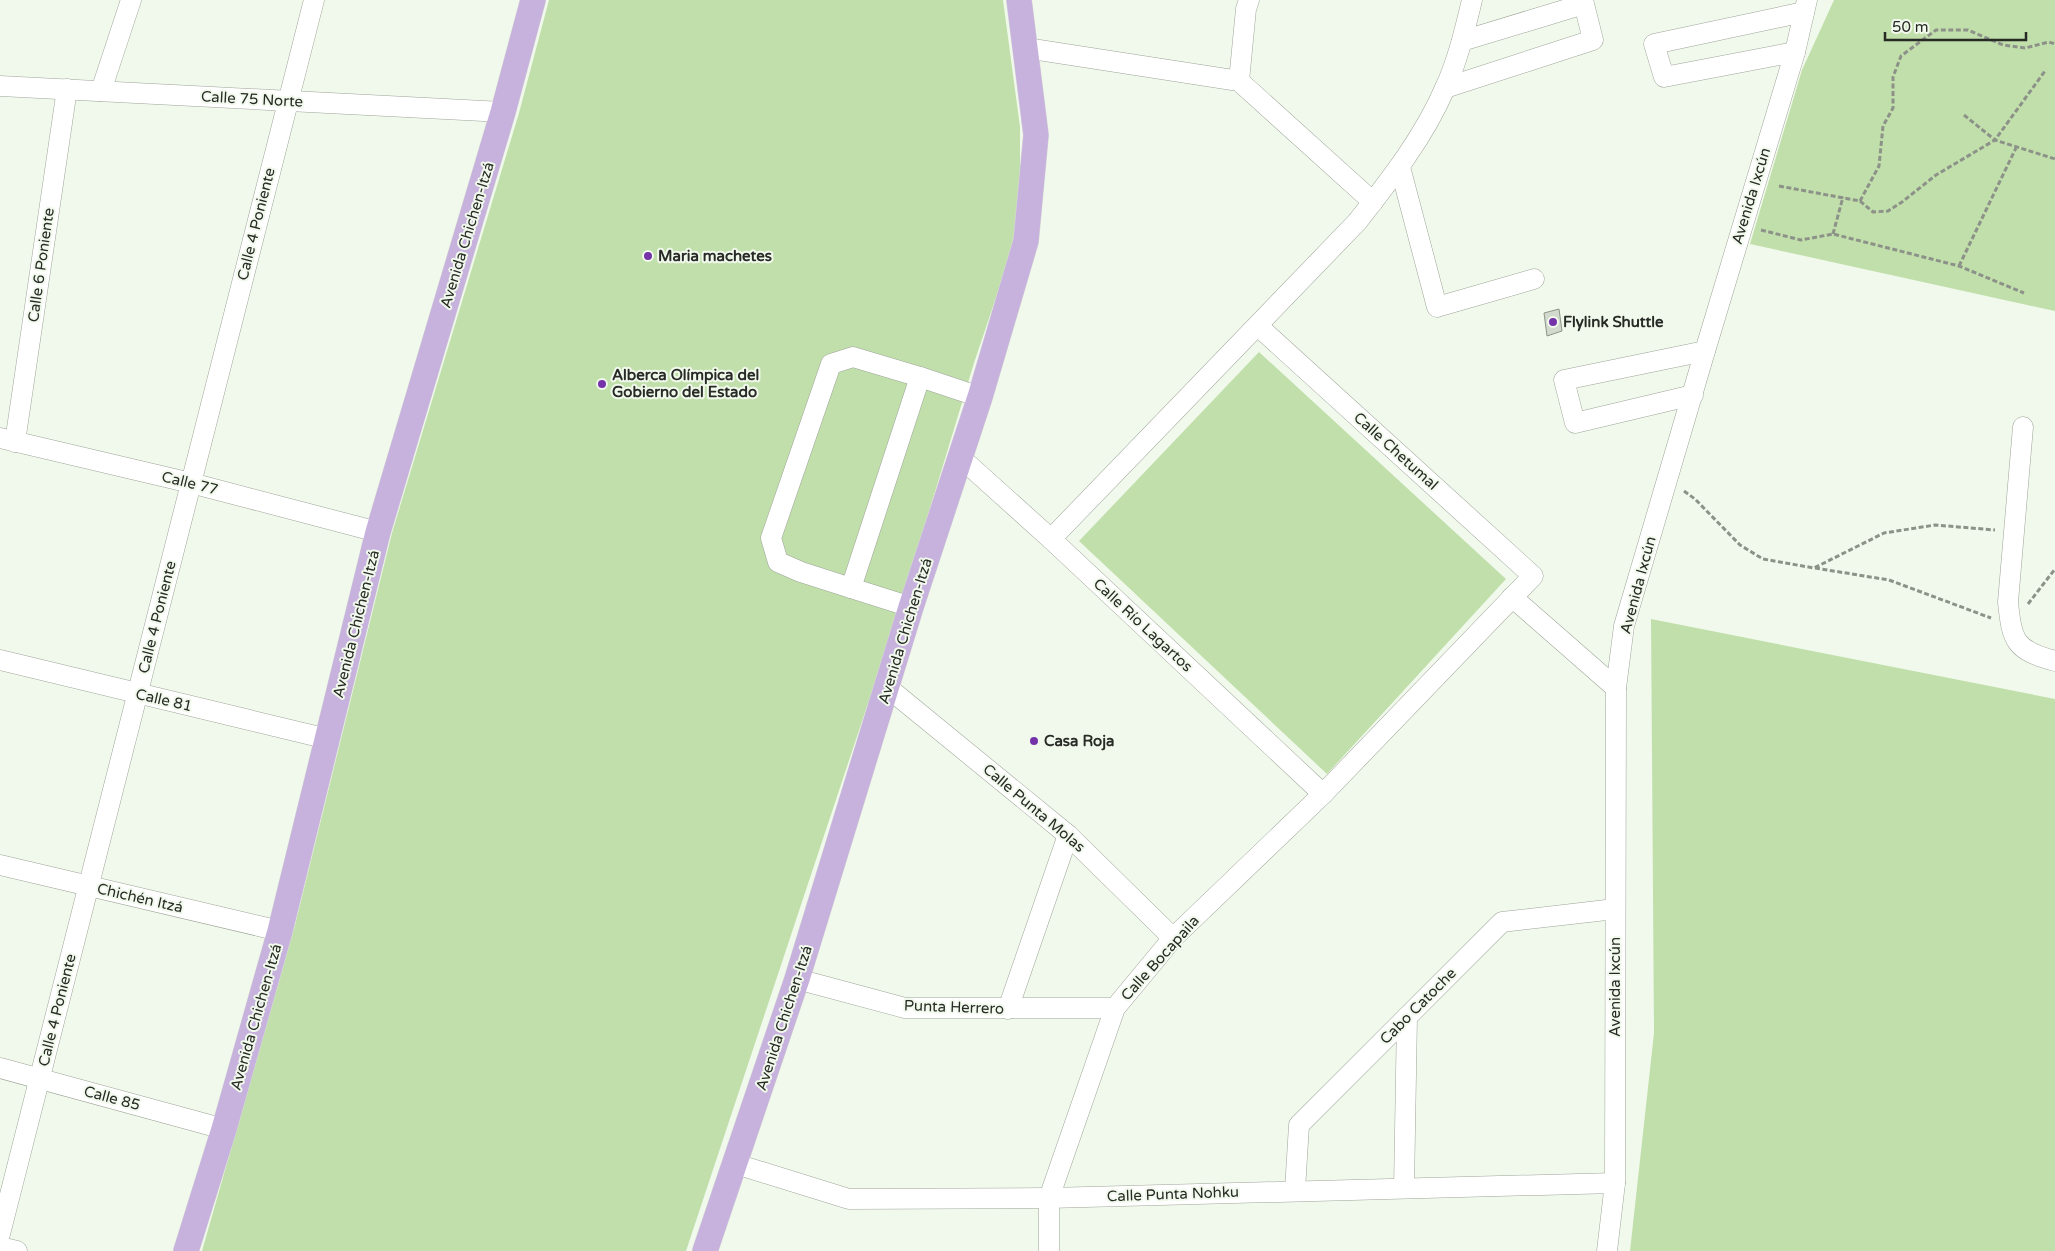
<svg xmlns="http://www.w3.org/2000/svg" width="2055" height="1251" font-family="'Varela Round',sans-serif">
<rect width="100%" height="100%" fill="#f1f9ec"/>
<g fill="#c1dfab">
<path d="M549,0H1003L1020,127V171L1016,238L974,363L901,604L686,1251H202L295,925L392,533L519,113Z"/>
<path d="M1834,0H2055V311L1750,244L1802,70Z"/>
<path d="M1259,352L1506,579L1327,774L1079,541Z"/>
<path d="M1651,619L2055,699V1251H1630L1654,1033Z"/>
</g>
<path fill="#d2dacd" stroke="#8d9488" d="M1559,309L1562,331L1547,336L1544,313Z"/>
<g fill="none" stroke-linecap="round" stroke-linejoin="round">
<g stroke="#9ea599" stroke-width="21">
<g id="minor">
<path d="M1026,48L1239,81L1373,202"/>
<path d="M1795,52L1664,77L1654,44L1804,12"/>
<path d="M1239,81L1246,9L1249,0"/>
<path d="M0,86L503,112"/>
<path d="M1445,88L1593,40L1584,4L1462,41"/>
<path d="M101,91L131,0"/>
<path d="M1400,167L1437,307L1534,279"/>
<path d="M1693,395L1575,423L1564,380L1705,351"/>
<path d="M2023,427L2008,602C2012,642 2015,650 2055,661"/>
<path d="M0,438L191,483L378,532"/>
<path d="M15,442L67,89"/>
<path d="M961,458L1051,539L1323,794"/>
<path d="M1051,539L1357,222C1390,180 1424,137 1445,88C1458,60 1465,29 1472,0"/>
<path d="M851,588L801,572L778,562L771,538L831,364L853,357L920,377"/>
<path d="M1512,597L1616,688"/>
<path d="M911,607L851,588L920,377L980,397"/>
<path d="M0,660L328,739"/>
<path d="M887,687L1068,835L1173,938"/>
<path d="M0,865L280,931"/>
<path d="M797,979L905,1008H1115"/>
<path d="M1008,1009L1068,835"/>
<path d="M0,1068L224,1129"/>
<path d="M736,1164L849,1199L1049,1198L1615,1183"/>
<path d="M1404,1188L1407,1017"/>
<path d="M1295,1190L1299,1125L1502,922L1615,909"/>
<path d="M0,1234L314,0"/>
<path d="M0,1247L17,1251"/>
<path d="M1049,1251V1198L1115,1008L1173,938L1323,794L1533,576L1258,326"/>
<path d="M1607,1251L1615,1183L1616,688L1624,626L1705,351L1795,52L1807,0"/>
</g>
</g>
<g stroke="#d8d9d8" stroke-width="26">
<g id="major">
<path d="M186,1251L224,1129L280,931L378,532L503,112L533,0"/>
<path d="M705,1251L797,979L911,607L980,397L1026,241L1036,135L1019,0"/>
</g>
</g>
<g stroke="#8d9289" stroke-width="3" stroke-dasharray="5 2.5" stroke-linecap="butt">
<path d="M1964,115L1995,140L2055,159"/>
<path d="M1779,186L1860,201L1873,212L1888,211L1902,202L1936,175L1995,140L2045,71"/>
<path d="M1860,201L1879,166L1883,126L1893,108V77L1901,56L1936,30H1968L2003,45L2025,48L2049,42L2055,44"/>
<path d="M1761,230L1801,240L1833,234L1959,266L2024,293"/>
<path d="M1833,234L1843,197"/>
<path d="M1959,266L2016,148"/>
<path d="M1684,491L1695,499L1740,545L1763,559L1814,568L1884,533L1935,525L1995,530"/>
<path d="M1815,568L1889,580L1991,618"/>
<path d="M2028,604L2055,569"/>
</g>
<use href="#minor" stroke="#fff" stroke-width="20"/>
<use href="#major" stroke="#c7b2dd" stroke-width="25"/>
</g>
<g fill="#7433a8" stroke="#f1f9ec" stroke-width="2">
<circle cx="648" cy="256" r="5"/>
<circle cx="1553" cy="322" r="5"/>
<circle cx="602" cy="384" r="5"/>
<circle cx="1034" cy="741" r="5"/>
</g>
<g text-anchor="middle" dominant-baseline="central" stroke-width="4" stroke-linejoin="round" paint-order="stroke">
<g font-size="15" fill="#272a25" stroke="#f1f9ec">
<text transform="translate(252 99) rotate(3)">Calle 75 Norte</text>
<text transform="translate(1751 196) rotate(-73)">Avenida Ixcún</text>
<text transform="translate(256 224) rotate(-76)">Calle 4 Poniente</text>
<text transform="translate(467 235) rotate(-73)">Avenida Chichen-Itzá</text>
<text transform="translate(41 265) rotate(-82)">Calle 6 Poniente</text>
<text transform="translate(1396 451) rotate(42)">Calle Chetumal</text>
<text transform="translate(190 483) rotate(14)">Calle 77</text>
<text transform="translate(1638 585) rotate(-75)">Avenida Ixcún</text>
<text transform="translate(157 617) rotate(-76)">Calle 4 Poniente</text>
<text transform="translate(356 624) rotate(-76)">Avenida Chichen-Itzá</text>
<text transform="translate(1143 625) rotate(43)">Calle Río Lagartos</text>
<text transform="translate(905 631) rotate(-73)">Avenida Chichen-Itzá</text>
<text transform="translate(164 700) rotate(13)">Calle 81</text>
<text transform="translate(1034 808) rotate(40)">Calle Punta Molas</text>
<text transform="translate(140 898) rotate(13)">Chichén Itzá</text>
<text transform="translate(1160 958) rotate(-48)">Calle Bocapaila</text>
<text transform="translate(1615 987) rotate(-90)">Avenida Ixcún</text>
<text transform="translate(1418 1006) rotate(-45)">Cabo Catoche</text>
<text transform="translate(954 1007) rotate(2)">Punta Herrero</text>
<text transform="translate(57 1010) rotate(-76)">Calle 4 Poniente</text>
<text transform="translate(256 1017) rotate(-74)">Avenida Chichen-Itzá</text>
<text transform="translate(784 1018) rotate(-72)">Avenida Chichen-Itzá</text>
<text transform="translate(112 1098) rotate(15)">Calle 85</text>
<text transform="translate(1173 1194) rotate(-2)">Calle Punta Nohku</text>
</g>
<g font-size="15" font-weight="bold" fill="#272a25" stroke="#f1f9ec" text-anchor="start">
<text x="658" y="256">Maria machetes</text>
<text x="1563" y="322">Flylink Shuttle</text>
<text x="612" y="375">Alberca Olímpica del<tspan x="612" dy="17">Gobierno del Estado</tspan></text>
<text x="1044" y="741">Casa Roja</text>
</g>
</g>
<path d="M1885 32v8h141v-8" fill="none" stroke="#272a25" stroke-width="2.5"/>
<text x="1892" y="32" font-size="15" fill="#272a25" stroke="#f1f9ec" stroke-width="4" paint-order="stroke">50 m</text>
</svg>
